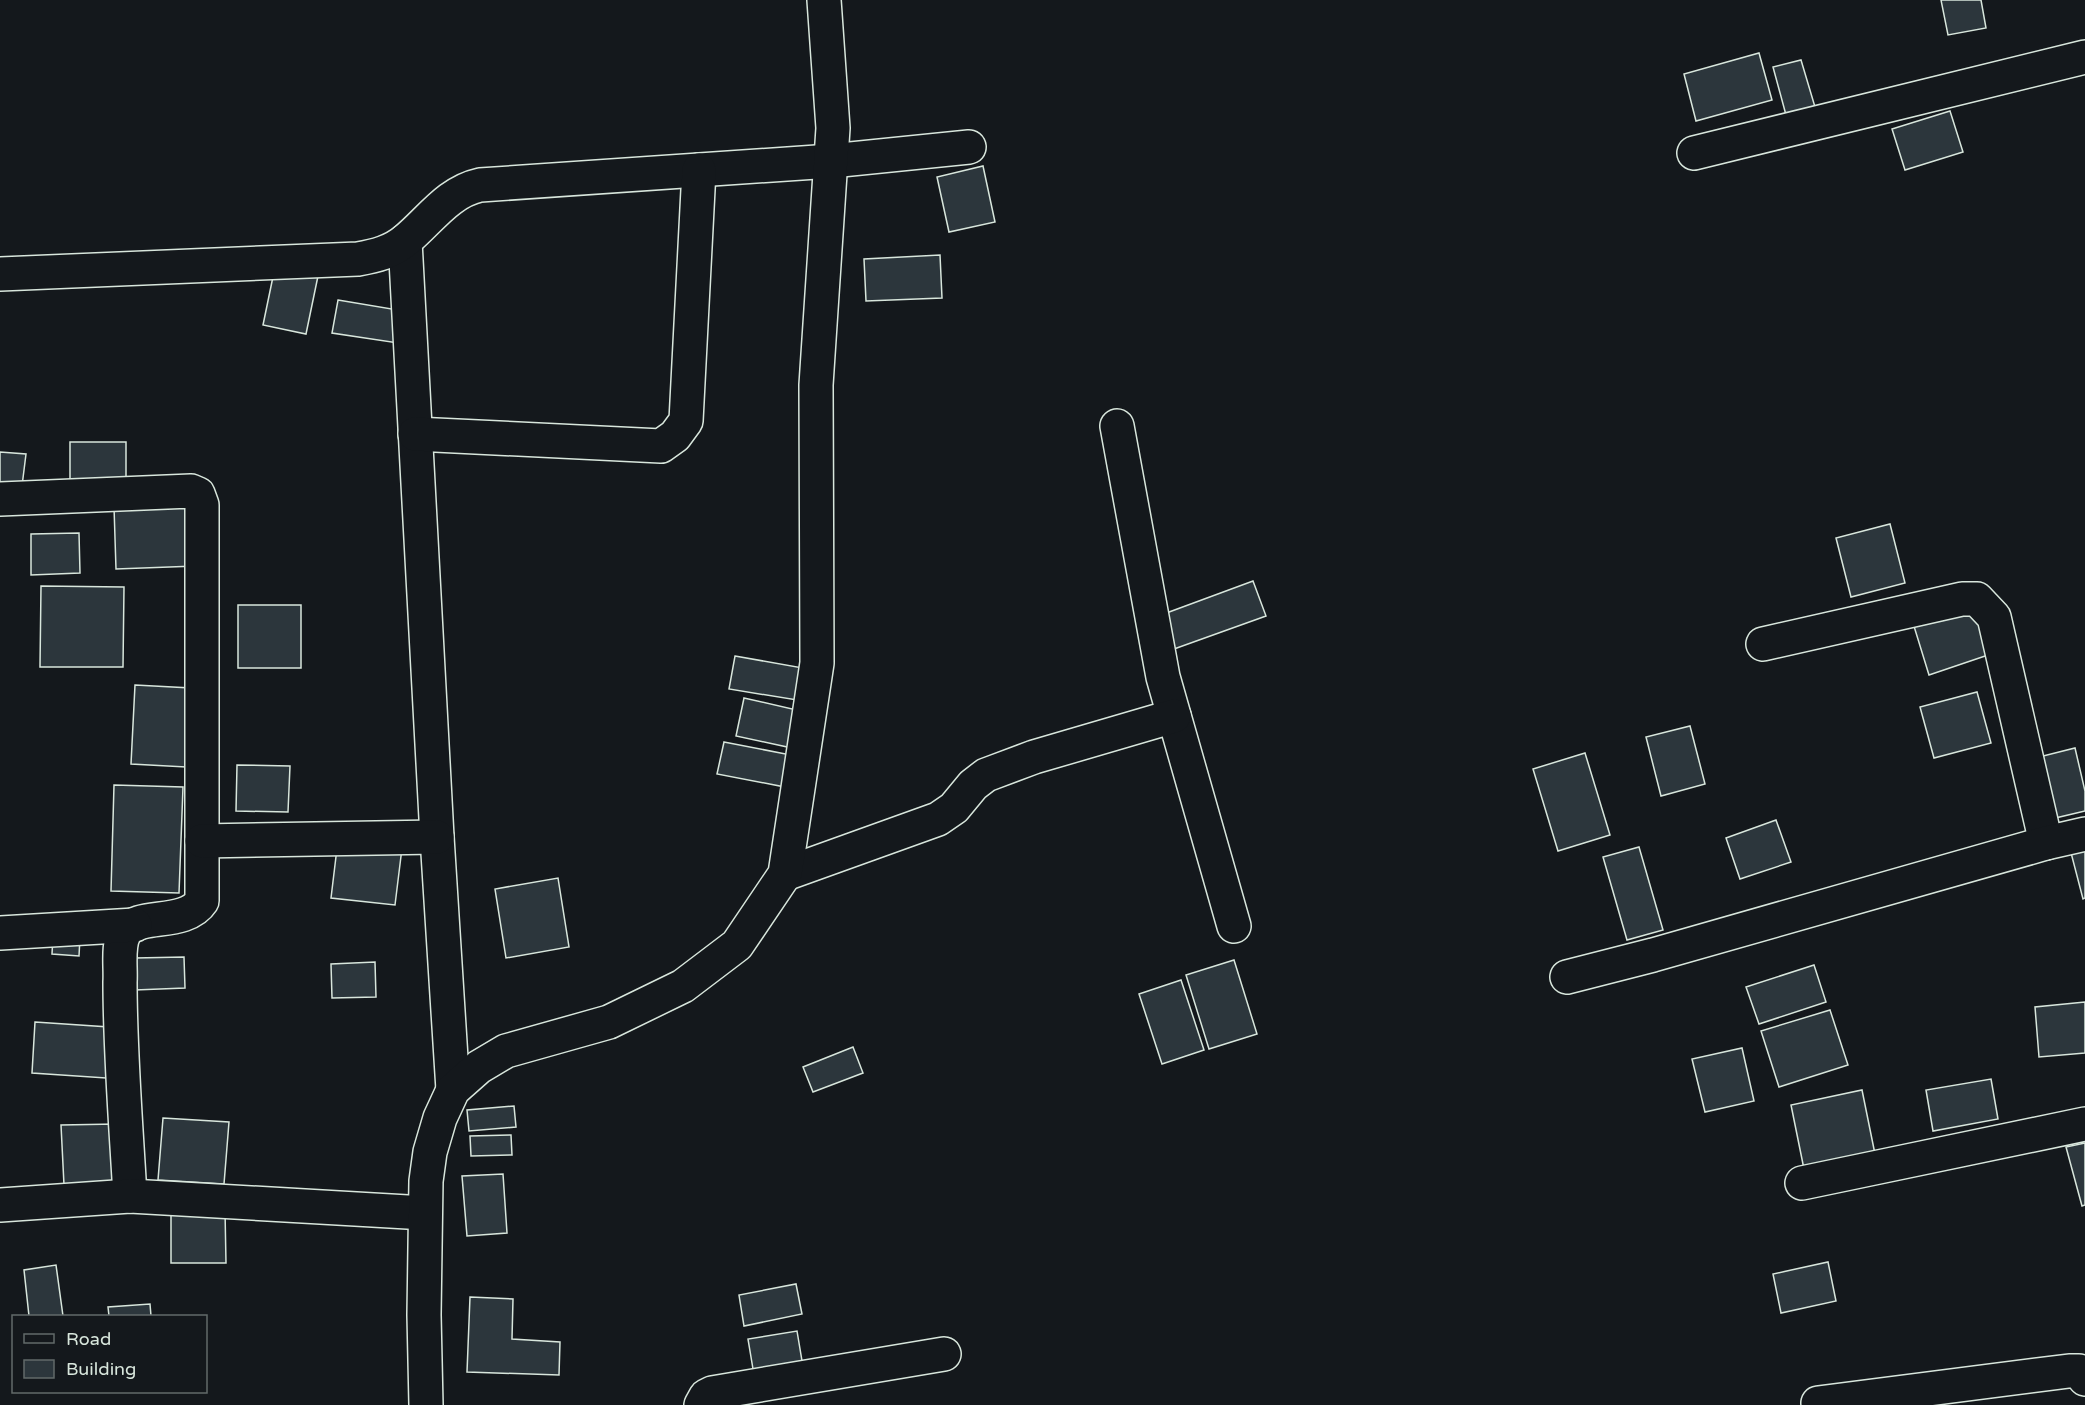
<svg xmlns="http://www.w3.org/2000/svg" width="2085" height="1405" font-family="'Varela Round',sans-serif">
<rect width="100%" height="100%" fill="#14181c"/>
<g fill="#2c363c" stroke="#d8e6dc" stroke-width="1.5">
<path d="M1941,0H1981L1986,28L1948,35Z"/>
<path d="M1759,53L1772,100L1696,121L1684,74Z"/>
<path d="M1801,60L1815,107L1786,115L1773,67Z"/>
<path d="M1950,111L1963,152L1905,170L1892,129Z"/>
<path d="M983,166L995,222L949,232L937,177Z"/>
<path d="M940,255L942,298L866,301L864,259Z"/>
<path d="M275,267L318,276L306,334L263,325Z"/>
<path d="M338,300L404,311L398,343L332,333Z"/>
<rect x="70" y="442" width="56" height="44"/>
<path d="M0,452L26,454L22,486L0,484Z"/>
<path d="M194,504L196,566L116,569L114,507Z"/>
<path d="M1890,524L1905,583L1851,597L1836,538Z"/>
<path d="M79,533L80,573L31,575V534Z"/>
<path d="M1253,581L1266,616L1174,649L1161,615Z"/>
<path d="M41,586L124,587L123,667H40Z"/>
<path d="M1977,602L1994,653L1929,675L1913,623Z"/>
<rect x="238" y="605" width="63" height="63"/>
<path d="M735,656L803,668L797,700L729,689Z"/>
<path d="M135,685L191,688L186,767L131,764Z"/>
<path d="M1977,692L1991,743L1934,758L1920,707Z"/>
<path d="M744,698L801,711L792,748L736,736Z"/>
<path d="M1690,726L1705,784L1661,796L1646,737Z"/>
<path d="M724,742L791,755L785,787L717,774Z"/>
<path d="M2075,748L2085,791V811L2051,819L2035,758Z"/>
<path d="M1585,753L1610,835L1558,851L1533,769Z"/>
<path d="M237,765L290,766L288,812L236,811Z"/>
<path d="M114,785L183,787L179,893L111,891Z"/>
<path d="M1776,820L1791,862L1740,879L1726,838Z"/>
<path d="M338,840L402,848L395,905L331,898Z"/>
<path d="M2085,841V898L2083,899L2069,845Z"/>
<path d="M1639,847L1663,930L1627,940L1603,857Z"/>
<path d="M558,878L569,947L506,958L495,889Z"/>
<path d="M53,936L80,937L79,956L52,954Z"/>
<path d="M184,957L185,988L135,990V958Z"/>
<path d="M1234,960L1257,1034L1209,1049L1186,975Z"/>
<path d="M375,962L376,997L332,998L331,964Z"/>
<path d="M1814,965L1826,1002L1759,1024L1746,987Z"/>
<path d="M1181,980L1204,1050L1162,1064L1139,994Z"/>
<path d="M2085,1002V1053L2039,1057L2035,1007Z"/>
<path d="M1830,1010L1848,1065L1779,1087L1761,1031Z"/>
<path d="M35,1022L109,1027L106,1078L32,1073Z"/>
<path d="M853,1047L863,1073L813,1092L803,1067Z"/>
<path d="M1742,1048L1754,1101L1705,1112L1692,1059Z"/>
<path d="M1991,1079L1998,1119L1933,1131L1926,1090Z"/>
<path d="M1862,1090L1876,1159L1805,1174L1791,1105Z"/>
<path d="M514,1106L516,1127L469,1131L467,1110Z"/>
<path d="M163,1118L229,1122L224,1184L158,1180Z"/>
<path d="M116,1124L118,1183L64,1185L61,1125Z"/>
<path d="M511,1135L512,1155L471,1156L470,1136Z"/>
<path d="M2085,1143V1205L2082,1206L2066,1147Z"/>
<path d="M503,1174L507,1233L467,1236L462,1176Z"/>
<path d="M171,1210H225L226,1263H171Z"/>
<path d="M1828,1262L1836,1301L1781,1313L1773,1274Z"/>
<path d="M56,1265L63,1316H29L24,1270Z"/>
<path d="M796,1284L802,1314L744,1326L739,1295Z"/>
<path d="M470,1297L513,1299L512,1339L560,1342L559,1375L467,1372Z"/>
<path d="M150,1304L151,1316H109L108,1307Z"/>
<path d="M797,1331L803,1367L754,1375L748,1339Z"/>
</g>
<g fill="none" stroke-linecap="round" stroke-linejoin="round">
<g stroke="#d8e6dc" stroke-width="36">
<g id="street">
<path d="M1694,153L2085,57"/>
<path d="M405,241L437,837L453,1090"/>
<path d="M0,274L358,259C375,256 392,252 406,240C430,220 448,192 480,185L831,161L969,147"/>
<path d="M1117,426L1163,677L1234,926"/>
<path d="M415,434L661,446L675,436L686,421L699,170"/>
<path d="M0,499L191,491L198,494L202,505V901C185,927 138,912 125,932C117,945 121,967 120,982C120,1053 126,1125 130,1196"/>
<path d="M1763,644L1962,599H1977L1994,617L2046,843"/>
<path d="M202,841L437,837"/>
<path d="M785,874L938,819L954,808L973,785L986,775L1034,757L1174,716"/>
<path d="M0,933L135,925"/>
<path d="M1567,977L1653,955L2046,843L2085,834"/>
<path d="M1802,1183L2085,1124"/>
<path d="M0,1205L130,1196L425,1213"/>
<path d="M1818,1403L2069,1371H2079L2085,1379"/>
<path d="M426,1405L424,1315L426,1181L430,1152L440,1118L453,1090L479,1067L506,1051L609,1022L683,986L737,945L785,874L817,663L816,385L833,128L824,0"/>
<path d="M701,1405L706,1396L712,1393L944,1354"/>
</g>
</g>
<use href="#street" stroke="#14181c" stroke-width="33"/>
</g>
<rect x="12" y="1315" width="195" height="78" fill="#14181c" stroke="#626a69" stroke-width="1.5"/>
<rect x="24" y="1334" width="30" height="9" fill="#14181c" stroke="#626a69" stroke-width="1.5"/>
<text x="66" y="1345" font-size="18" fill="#d8e6dc">Road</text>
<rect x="24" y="1360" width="30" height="18" fill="#2c363c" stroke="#626a69" stroke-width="1.5"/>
<text x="66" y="1375" font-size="18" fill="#d8e6dc">Building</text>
</svg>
